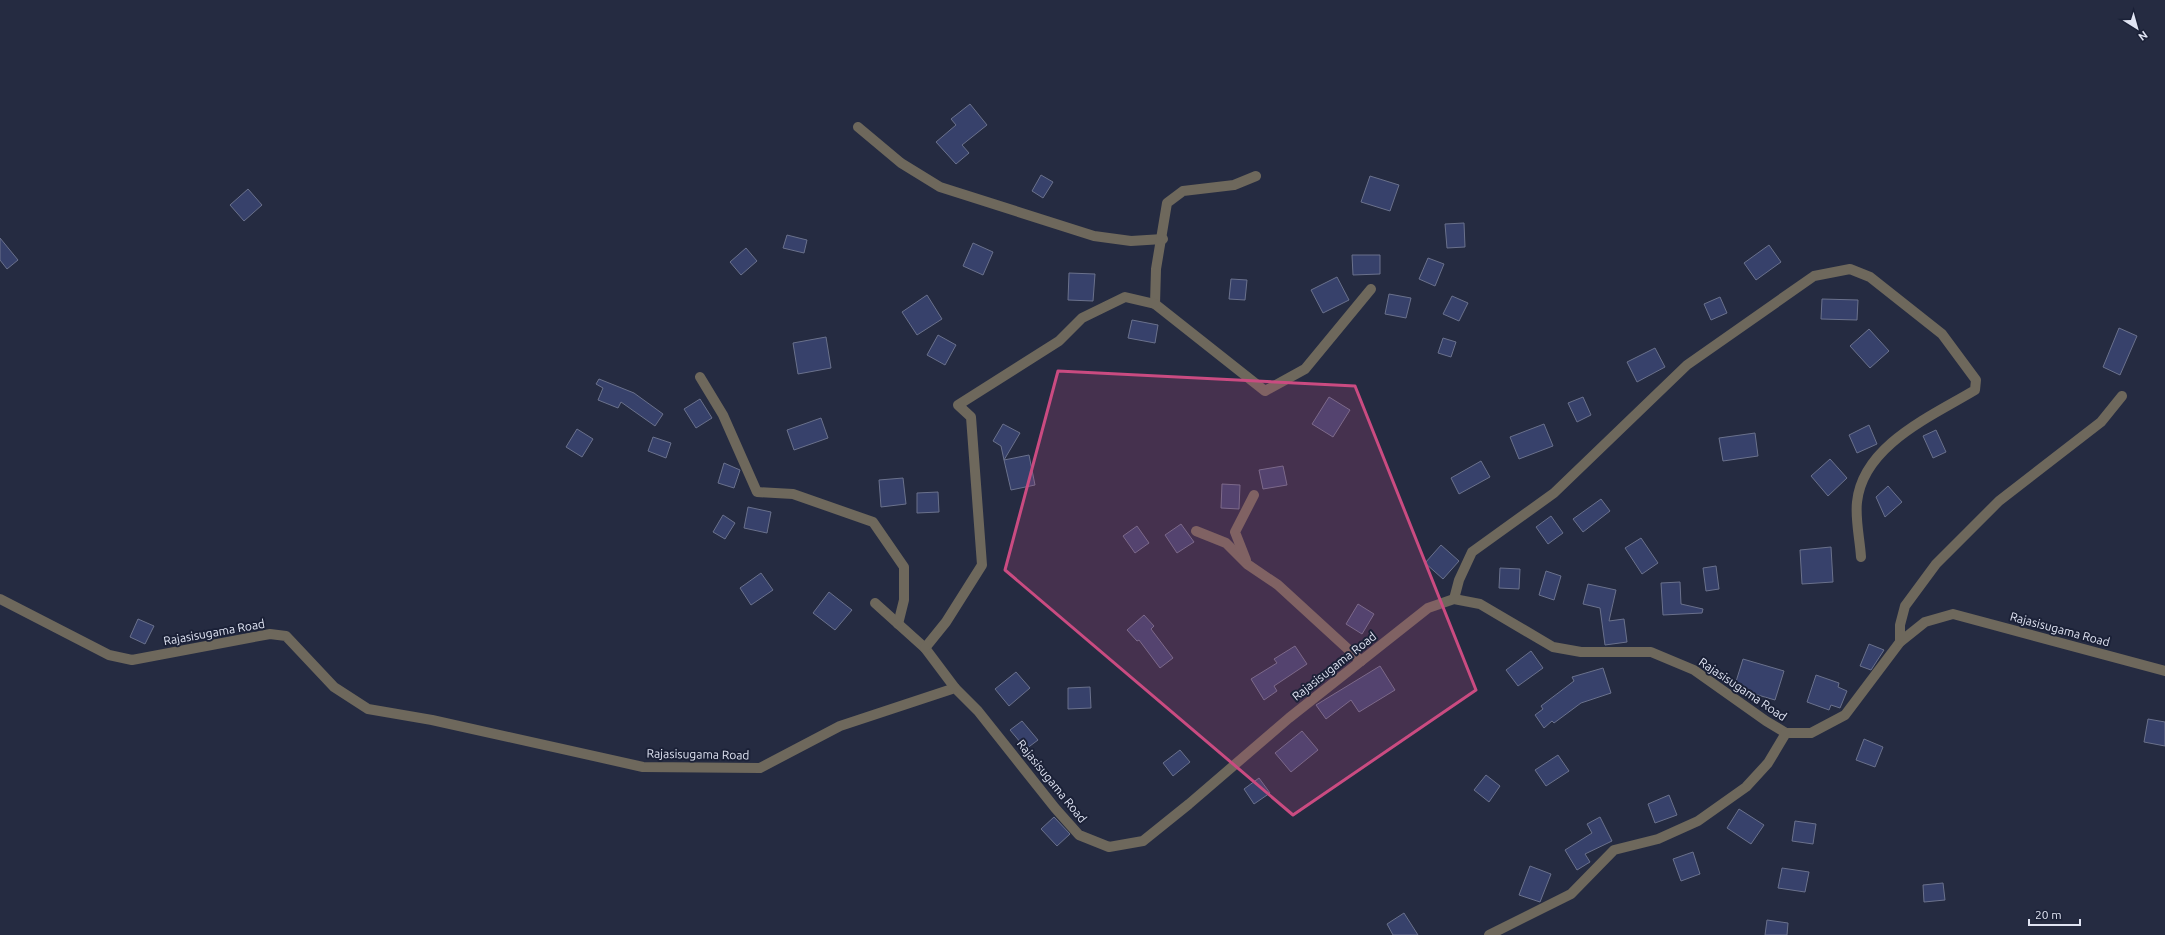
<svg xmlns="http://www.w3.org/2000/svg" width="2165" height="935" font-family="Ubuntu,sans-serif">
<rect width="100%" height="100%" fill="#252b41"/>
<g fill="#37416b" stroke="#6a718c">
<path d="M970,104L987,125L962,145L969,153L956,164L936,142L956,125L951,119Z"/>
<path d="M1041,175L1053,182L1043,198L1032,191Z"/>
<path d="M1370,176L1399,185L1390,211L1361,202Z"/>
<path d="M248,189L262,205L244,221L230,205Z"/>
<path d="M1464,223L1465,247L1447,248L1445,224Z"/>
<path d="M787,235L807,240L804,253L783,248Z"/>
<path d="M0,238L18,260L7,269L0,260Z"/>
<path d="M973,243L993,252L983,275L963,266Z"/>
<path d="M1769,245L1781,262L1756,280L1744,263Z"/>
<path d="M746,248L757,261L741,275L730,262Z"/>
<path d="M1352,255H1380V274L1353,275Z"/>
<path d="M1428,258L1444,264L1435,286L1419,279Z"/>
<path d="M1069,273L1095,274L1093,301L1068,300Z"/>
<path d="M1337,277L1349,300L1323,313L1311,290Z"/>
<path d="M1231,279L1247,280L1245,300L1229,299Z"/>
<path d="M1389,294L1411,298L1406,318L1385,314Z"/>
<path d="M927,295L942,319L917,335L902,312Z"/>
<path d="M1452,296L1468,303L1459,321L1443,314Z"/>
<path d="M1720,297L1727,313L1711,320L1704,304Z"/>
<path d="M1822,299L1858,300L1857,320L1821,319Z"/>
<path d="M1132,320L1158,325L1155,343L1128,338Z"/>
<path d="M2119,328L2137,336L2120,375L2103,367Z"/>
<path d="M1869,329L1889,351L1870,368L1850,346Z"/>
<path d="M938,335L956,345L945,365L927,355Z"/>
<path d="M826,337L831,368L798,374L793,343Z"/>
<path d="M1443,338L1456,342L1451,357L1438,353Z"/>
<path d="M1655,348L1665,367L1637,382L1627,362Z"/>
<path d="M599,379L634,393L663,414L655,426L621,402L618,408L598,400L603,388L596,384Z"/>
<path d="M1329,397L1350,410L1333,437L1312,424Z"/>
<path d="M1583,397L1591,415L1577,422L1568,403Z"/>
<path d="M700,399L712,418L696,428L684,409Z"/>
<path d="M821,418L828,438L794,450L787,430Z"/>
<path d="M1003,424L1020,433L1004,460L1001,446L993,441Z"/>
<path d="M1544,424L1553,446L1519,459L1510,437Z"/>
<path d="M1869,425L1877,444L1857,453L1849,435Z"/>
<path d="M577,429L593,439L582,457L566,447Z"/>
<path d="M1936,430L1946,452L1933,458L1923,436Z"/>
<path d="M1755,433L1758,456L1723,461L1719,438Z"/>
<path d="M653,437L671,443L666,458L648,451Z"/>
<path d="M1029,455L1035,485L1011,490L1004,460Z"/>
<path d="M1830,459L1847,478L1828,496L1811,476Z"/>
<path d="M1481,461L1490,477L1459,494L1451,478Z"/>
<path d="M724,463L740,470L734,488L718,483Z"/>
<path d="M1283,466L1287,485L1263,489L1259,470Z"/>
<path d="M903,478L906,504L881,507L879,480Z"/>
<path d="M1222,484L1240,485L1239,509L1221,508Z"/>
<path d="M1888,486L1902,502L1885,517L1876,497Z"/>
<path d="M938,492L939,512L917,513V493Z"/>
<path d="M1601,499L1610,511L1583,532L1573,519Z"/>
<path d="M748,507L771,512L767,533L744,528Z"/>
<path d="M723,515L735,523L725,539L713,532Z"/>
<path d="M1551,516L1563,533L1548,544L1536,527Z"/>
<path d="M1181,524L1194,542L1177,553L1165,535Z"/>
<path d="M1137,526L1149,543L1135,553L1123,536Z"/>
<path d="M1641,538L1658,563L1642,574L1625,548Z"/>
<path d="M1441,545L1459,561L1443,579L1425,563Z"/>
<path d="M1831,547L1833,582L1802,584L1800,550Z"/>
<path d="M1716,566L1719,589L1706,591L1703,568Z"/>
<path d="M1500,568L1520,569L1519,589L1499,588Z"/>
<path d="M1546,571L1561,576L1554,600L1539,595Z"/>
<path d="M761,573L773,590L751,605L740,588Z"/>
<path d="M1680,582L1681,604L1703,609L1702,613L1663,615L1661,583Z"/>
<path d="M1588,584L1616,590L1609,621L1624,619L1627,642L1605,645L1600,608L1583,604Z"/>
<path d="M829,592L852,610L835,630L813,613Z"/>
<path d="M1358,604L1374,614L1362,634L1346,624Z"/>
<path d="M1144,615L1154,626L1151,629L1173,658L1160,668L1139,640L1137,641L1127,630Z"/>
<path d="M138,619L154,626L145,644L130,637Z"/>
<path d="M1869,644L1884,650L1871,670L1860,666Z"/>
<path d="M1295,646L1307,664L1274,686L1277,691L1264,700L1251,679L1277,663L1274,659Z"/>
<path d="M1531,651L1543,668L1518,686L1506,670Z"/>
<path d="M1743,659L1784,671L1775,700L1734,688Z"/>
<path d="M1380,666L1395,690L1359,712L1351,700L1326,719L1316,705Z"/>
<path d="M1603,668L1611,693L1581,703L1554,723L1552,721L1544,728L1535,715L1543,709L1541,706L1574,681L1572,677Z"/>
<path d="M1016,672L1030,688L1009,706L995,689Z"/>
<path d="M1816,675L1839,683L1838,687L1847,691L1840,708L1831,705L1829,710L1807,702Z"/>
<path d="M1090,687L1091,708L1068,709V688Z"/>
<path d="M2148,719L2165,722V746L2144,742Z"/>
<path d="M1022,721L1038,740L1026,749L1010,730Z"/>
<path d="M1302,731L1318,750L1291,772L1275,753Z"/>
<path d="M1864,739L1883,747L1875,767L1856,760Z"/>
<path d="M1180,750L1190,762L1173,776L1163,763Z"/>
<path d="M1558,755L1569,771L1546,786L1535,770Z"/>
<path d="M1486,775L1500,786L1489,802L1474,790Z"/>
<path d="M1259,778L1270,793L1254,804L1244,789Z"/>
<path d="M1669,795L1677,815L1655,823L1648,804Z"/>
<path d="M1739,809L1764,825L1751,844L1727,828Z"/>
<path d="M1054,817L1070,834L1057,846L1041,829Z"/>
<path d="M1600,817L1612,841L1585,854L1590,862L1577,870L1565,850L1592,833L1587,824Z"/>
<path d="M1795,821L1816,824L1813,844L1792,841Z"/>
<path d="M1693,852L1700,874L1681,881L1673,859Z"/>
<path d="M1530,866L1551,874L1540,902L1519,895Z"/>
<path d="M1782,868L1809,872L1805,892L1778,888Z"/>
<path d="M1943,883L1945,900L1924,902L1923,885Z"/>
<path d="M1404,913L1418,935H1393L1387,924Z"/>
<path d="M1767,920L1788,923L1787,935H1765Z"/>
</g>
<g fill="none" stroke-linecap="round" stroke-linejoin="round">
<g stroke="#6e685c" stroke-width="10">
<path d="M858,127L901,163L940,187L1094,236L1131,241L1163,239"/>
<path d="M1155,304L1156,269L1167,203L1183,191L1234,185L1256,176"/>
<path d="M700,377L723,415L757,492L793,494L873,522L904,567V600L898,624"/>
<path d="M1196,531L1226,543L1247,564L1278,585L1361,661"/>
<path d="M1246,560L1235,532L1254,495"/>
<path d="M0,599L109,655L132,660L270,634L286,636L334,687L368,709L432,720L643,767L760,768L840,726L955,688L978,711L1055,808L1079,835L1109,847L1143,841L1189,804L1289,718L1428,608L1454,599L1480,604L1553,647L1581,652H1651L1694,670L1766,721L1786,733H1811L1845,715L1900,642L1925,622L1953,614L2165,671"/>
<path d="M1454,599L1459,580L1472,552L1554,493L1687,365L1814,276L1850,269L1870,277L1942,334L1976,380L1975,390C1932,416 1863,445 1857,502C1855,519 1860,540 1861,557"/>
<path d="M875,603L925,648L955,688"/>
<path d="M1900,642V625L1905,606L1936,564L1999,501L2101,422L2122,396"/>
<path d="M925,648L946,622L982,565L971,417L958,405L1059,341L1082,318L1125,297L1155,304L1265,391L1305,369L1371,289"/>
<path d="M1489,935L1571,894L1614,850L1658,839L1698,821L1746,787L1768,763L1786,733"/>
</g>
</g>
<path fill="#ca4b81" fill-opacity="0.2" stroke="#ca4b81" stroke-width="3" stroke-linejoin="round" d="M1058,371L1355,386L1476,690L1293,815L1005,570Z"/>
<g text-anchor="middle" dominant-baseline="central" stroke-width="4" stroke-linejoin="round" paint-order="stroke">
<g font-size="12" fill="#e0e4f3" stroke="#1b2137">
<text transform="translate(2060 629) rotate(15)">Rajasisugama Road</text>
<text transform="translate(214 632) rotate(-10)">Rajasisugama Road</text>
<text transform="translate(1334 666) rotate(-38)">Rajasisugama Road</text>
<text transform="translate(1743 689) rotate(34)">Rajasisugama Road</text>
<text transform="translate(698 754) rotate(1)">Rajasisugama Road</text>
<text transform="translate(1052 781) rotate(51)">Rajasisugama Road</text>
</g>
</g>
<g transform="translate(2137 28) rotate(143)" stroke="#1b2137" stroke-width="3" paint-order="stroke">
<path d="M0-3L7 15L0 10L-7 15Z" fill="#e0e4f3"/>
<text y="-6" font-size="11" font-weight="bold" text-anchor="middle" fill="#e0e4f3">N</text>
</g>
<path d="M2029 919v6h51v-6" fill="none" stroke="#e0e4f3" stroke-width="2"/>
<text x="2035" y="919" font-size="12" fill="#e0e4f3" stroke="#1b2137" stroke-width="3" paint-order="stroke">20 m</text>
</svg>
